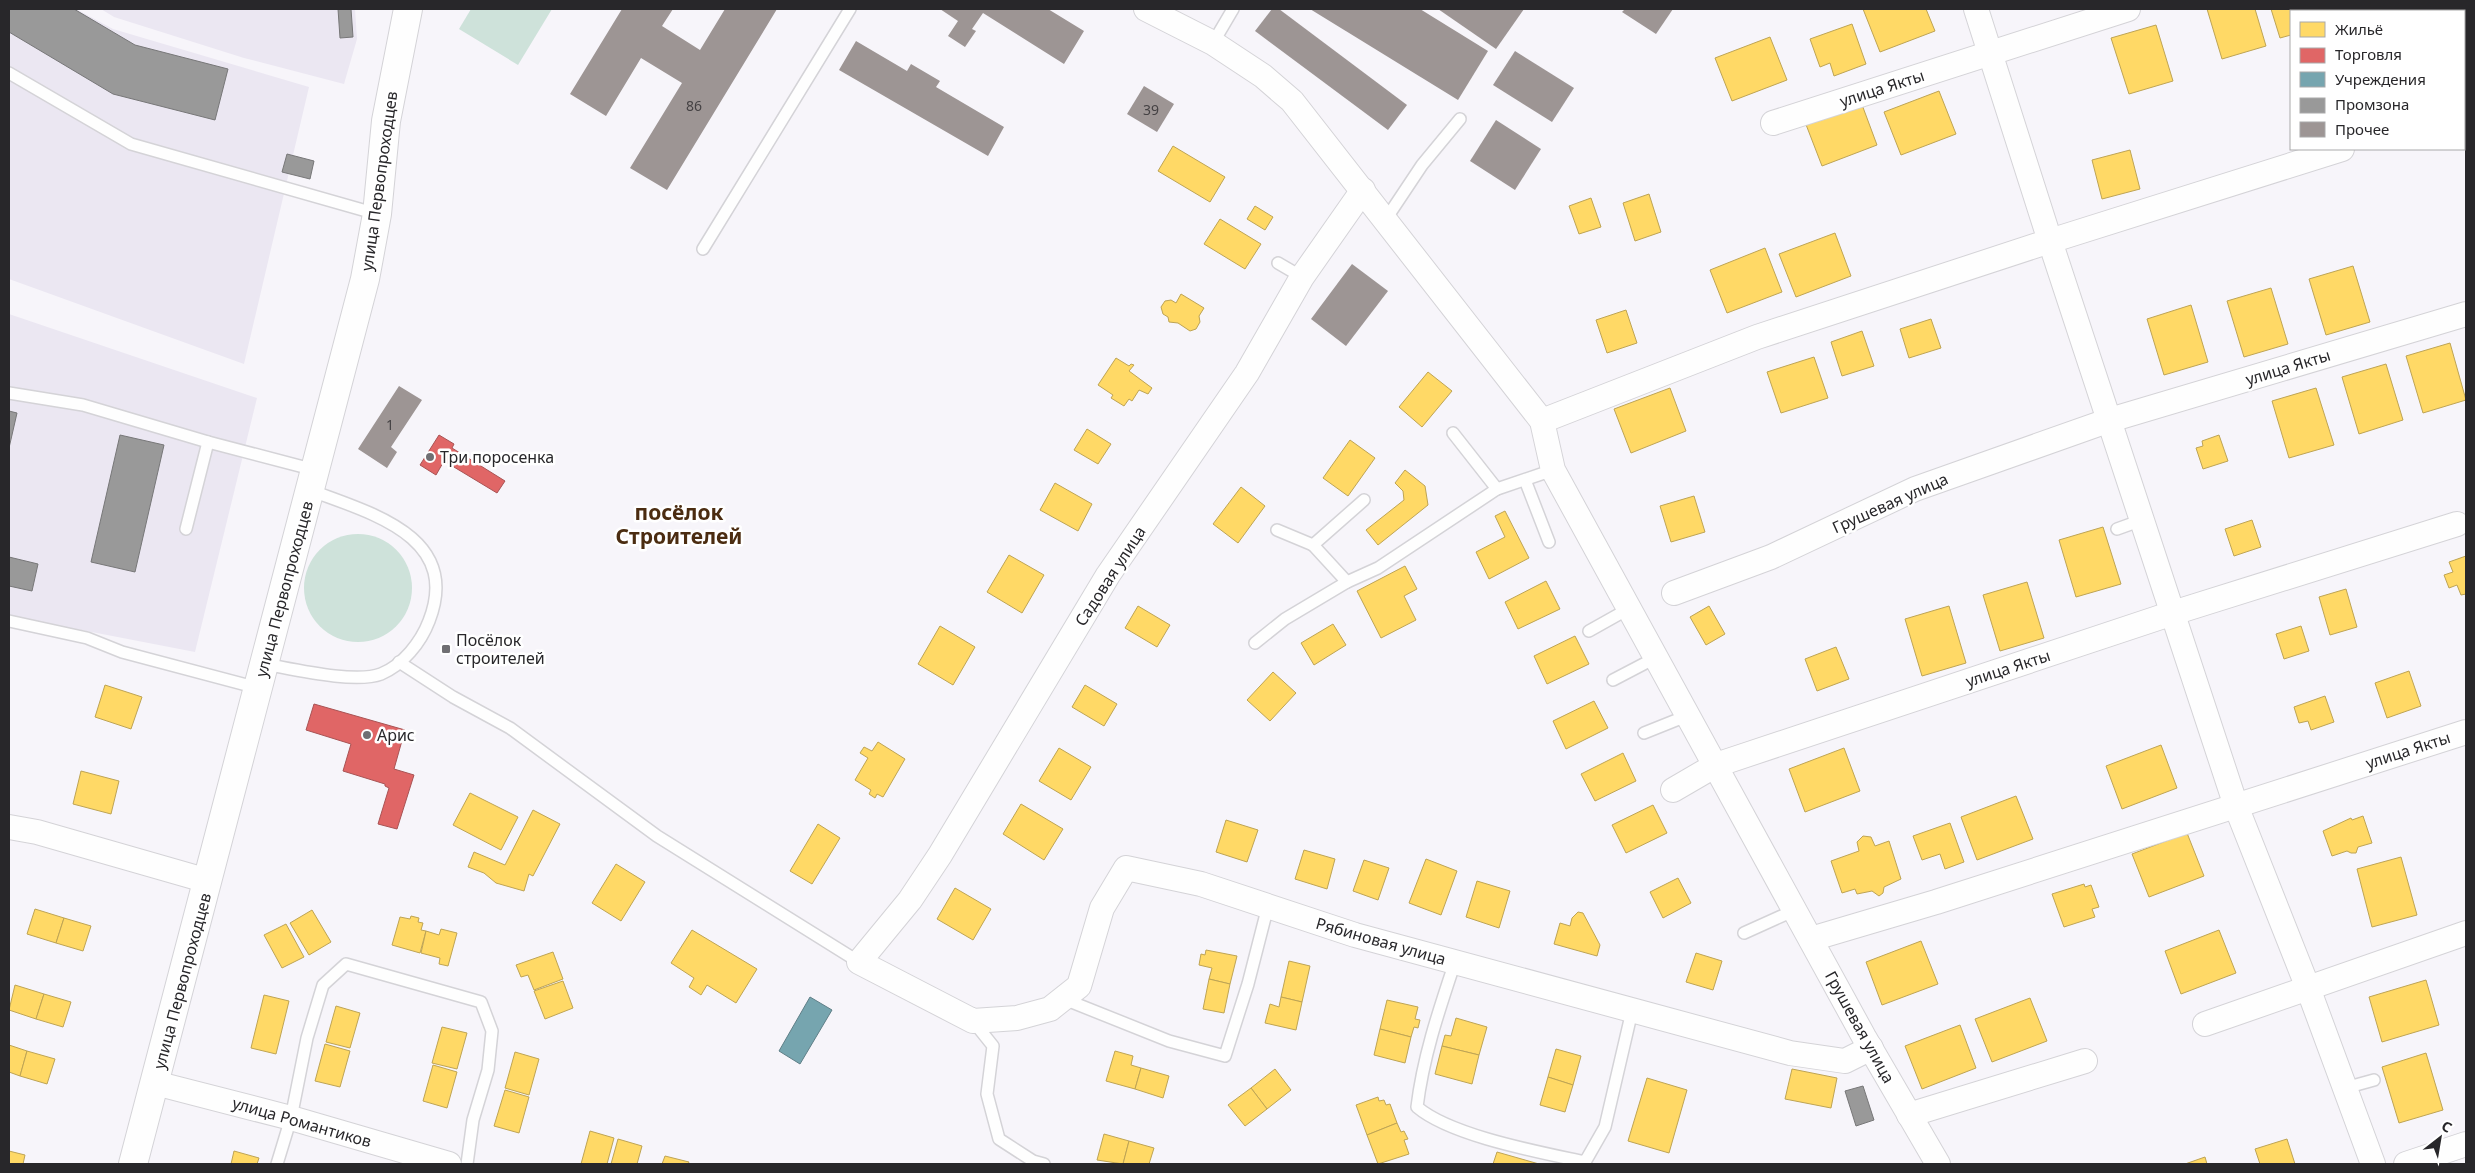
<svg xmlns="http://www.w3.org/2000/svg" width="2475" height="1173" font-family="'Noto Sans',sans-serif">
<rect width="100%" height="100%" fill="#f7f5fa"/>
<g fill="#ebe7f2">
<path d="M9,9H76L113,29L309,87L244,364L9,279Z"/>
<path d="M101,9H355L357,39L344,84L244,58L114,17Z"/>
<path d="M9,314L257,398L195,652L9,616Z"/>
</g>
<g fill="#cee2da">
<path d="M471,9H552L518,65L459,29Z"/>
<circle cx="358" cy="588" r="54"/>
</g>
<g fill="#ffd966" stroke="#bea454">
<path d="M1863,9H1926L1935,31L1880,52Z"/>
<path d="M2207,9H2255L2266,46L2222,59Z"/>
<path d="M2271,9H2320V11H2291V35L2280,38Z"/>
<path d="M1852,24L1866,64L1834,76L1830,63L1820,67L1810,39Z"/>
<path d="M2156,25L2173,81L2129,94L2111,38Z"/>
<path d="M1770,37L1787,80L1732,101L1715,58Z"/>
<path d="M2466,38V100H2464V39Z"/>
<path d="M1939,91L1956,134L1901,155L1884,112Z"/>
<path d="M1861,102L1877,145L1822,166L1805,122Z"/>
<path d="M1173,146L1225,177L1210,202L1158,171Z"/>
<path d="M2130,150L2140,189L2102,199L2092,160Z"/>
<path d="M1649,194L1661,232L1635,241L1623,203Z"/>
<path d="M1591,198L1601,227L1579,234L1569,206Z"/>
<path d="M1255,206L1273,217L1265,230L1247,219Z"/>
<path d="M1220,219L1261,244L1245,269L1204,244Z"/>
<path d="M1835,233L1851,276L1796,297L1779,254Z"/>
<path d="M1765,248L1782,292L1727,313L1710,270Z"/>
<path d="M2353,266L2370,322L2326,335L2309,279Z"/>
<path d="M2271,288L2288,344L2244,357L2227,301Z"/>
<path d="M1181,294L1204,308L1199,316L1200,322L1196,329L1190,331L1178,323L1169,322L1168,317L1163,314L1161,307L1165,301L1171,300L1176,303Z"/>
<path d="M2191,305L2208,362L2164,375L2147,319Z"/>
<path d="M1626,310L1637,343L1607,353L1596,320Z"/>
<path d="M1931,319L1941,348L1909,358L1900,329Z"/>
<path d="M1862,331L1874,366L1842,376L1831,342Z"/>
<path d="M2450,343L2466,400L2423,413L2406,356Z"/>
<path d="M1814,357L1828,398L1781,413L1767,372Z"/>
<path d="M1116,358L1129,366L1131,364L1134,365L1129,371L1152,388L1148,394L1139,390L1132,401L1129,399L1124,406L1111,398L1113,395L1098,385Z"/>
<path d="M2386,364L2403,420L2359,434L2342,377Z"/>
<path d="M1428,372L1452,391L1422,427L1399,407Z"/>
<path d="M1670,388L1686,431L1631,453L1614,409Z"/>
<path d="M2316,388L2334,445L2289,458L2272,401Z"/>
<path d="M1087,429L1111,444L1098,464L1074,450Z"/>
<path d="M2219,435L2228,461L2203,469L2196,448L2203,446L2202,441Z"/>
<path d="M1350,440L1375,458L1348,496L1323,478Z"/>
<path d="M1405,470L1425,486L1428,505L1378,545L1366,530L1404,500L1403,491L1395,483Z"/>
<path d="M1055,483L1092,504L1078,531L1040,510Z"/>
<path d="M1241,487L1265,506L1238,543L1213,524Z"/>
<path d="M1694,496L1705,532L1671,542L1660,506Z"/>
<path d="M1505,511L1529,558L1489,579L1476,552L1505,537L1495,516Z"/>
<path d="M2252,520L2261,547L2234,556L2225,529Z"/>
<path d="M2103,527L2121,584L2076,597L2059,540Z"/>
<path d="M1009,555L1044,575L1022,613L987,592Z"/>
<path d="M2466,556V594L2461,595L2457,585L2449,588L2444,575L2453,572L2449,562Z"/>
<path d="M1405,566L1417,589L1404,596L1416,620L1381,638L1357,591Z"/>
<path d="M1546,581L1560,609L1518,629L1505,602Z"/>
<path d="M2027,582L2044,638L2000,651L1983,595Z"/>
<path d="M2346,589L2357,627L2330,635L2319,597Z"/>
<path d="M1138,606L1170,625L1157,647L1125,628Z"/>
<path d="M1709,606L1725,634L1706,645L1690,617Z"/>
<path d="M1949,606L1966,663L1922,676L1905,619Z"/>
<path d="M1333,624L1346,645L1314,665L1301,643Z"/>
<path d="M940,626L975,647L953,685L918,664Z"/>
<path d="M2301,626L2309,651L2284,659L2276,634Z"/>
<path d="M1575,636L1589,664L1547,684L1534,656Z"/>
<path d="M1836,647L1849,679L1817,691L1805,659Z"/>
<path d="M2409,671L2421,706L2387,718L2375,683Z"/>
<path d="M1273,672L1296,693L1270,721L1247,700Z"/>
<path d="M105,685L142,697L131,729L95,717Z"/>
<path d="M1085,685L1117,704L1104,726L1072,707Z"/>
<path d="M2325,696L2334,722L2311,730L2308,721L2299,723L2294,707Z"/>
<path d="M1594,701L1608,728L1566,749L1553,721Z"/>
<path d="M878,742L905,759L883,797L877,794L875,798L869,794L871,790L855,780L868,758L860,753L864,747L872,751Z"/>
<path d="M2161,745L2177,788L2122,809L2106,766Z"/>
<path d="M1059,748L1091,767L1071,800L1039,781Z"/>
<path d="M1844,748L1860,791L1805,812L1789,769Z"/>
<path d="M1623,753L1636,781L1595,801L1581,774Z"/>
<path d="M81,771L119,781L111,814L73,804Z"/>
<path d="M470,793L518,817L501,850L453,825Z"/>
<path d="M2016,796L2033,839L1977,860L1961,817Z"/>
<path d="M1021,804L1063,829L1044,860L1003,834Z"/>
<path d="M1653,805L1667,833L1626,853L1612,825Z"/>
<path d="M533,810L560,824L533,876L529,874L524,891L496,883L484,873L468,867L474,852L505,865Z"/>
<path d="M2363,816L2372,843L2358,847L2356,853H2351L2347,851L2332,856L2323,831L2351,818L2352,820Z"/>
<path d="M1226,820L1258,830L1247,862L1216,852Z"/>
<path d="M1950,823L1964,862L1945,869L1940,854L1922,860L1913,836Z"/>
<path d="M818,824L840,838L812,884L790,871Z"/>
<path d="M2187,833L2204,876L2149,897L2132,854Z"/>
<path d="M1863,836L1871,837L1875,846L1889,841L1901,879L1884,887L1883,893L1879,896L1872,891L1857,894L1855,889L1842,893L1831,861L1859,851L1857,842Z"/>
<path d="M1304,850L1335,859L1327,889L1295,879Z"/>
<path d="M2401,857L2417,915L2372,927L2357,869Z"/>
<path d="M1426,859L1457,871L1441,915L1409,903Z"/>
<path d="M1364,860L1389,868L1378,900L1353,891Z"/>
<path d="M616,864L645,882L621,921L592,903Z"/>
<path d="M1678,878L1691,903L1663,918L1650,892Z"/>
<path d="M1477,881L1510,891L1499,928L1466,917Z"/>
<path d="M2084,884L2085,887L2091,885L2099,907L2092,909L2095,917L2064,927L2052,894Z"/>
<path d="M955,888L991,909L973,940L937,919Z"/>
<path d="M35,909L64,918L56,943L27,934Z"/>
<path d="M312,910L331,942L309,955L290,923Z"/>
<path d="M1578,912L1583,913L1600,945L1597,956L1554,944L1560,923L1570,926L1572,918Z"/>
<path d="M411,916L419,918L418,922L423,923L421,930L426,931L420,953L392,945L400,917L410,919Z"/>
<path d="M64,918L91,926L83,951L56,943Z"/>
<path d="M286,924L304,957L282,968L264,935Z"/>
<path d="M441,929L457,933L448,966L439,964L440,958L421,953L426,931L439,935Z"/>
<path d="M692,930L757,969L736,1003L707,985L701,995L689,987L694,978L671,963Z"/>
<path d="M2219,930L2236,973L2181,994L2165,951Z"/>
<path d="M1921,941L1938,984L1882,1005L1866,962Z"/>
<path d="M1206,950L1237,956L1230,984L1209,979L1212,968L1199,965L1201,954L1205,955Z"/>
<path d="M553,952L563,979L534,990L528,975L521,977L516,965Z"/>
<path d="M1696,953L1722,961L1713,990L1686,982Z"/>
<path d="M1289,961L1310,966L1302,1002L1281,997Z"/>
<path d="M1209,979L1230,984L1224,1013L1203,1009Z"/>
<path d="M2426,980L2439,1025L2382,1042L2369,997Z"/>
<path d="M563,981L573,1008L545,1019L534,991Z"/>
<path d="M15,985L44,994L36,1019L9,1010Z"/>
<path d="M44,994L71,1002L63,1027L36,1019Z"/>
<path d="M264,995L289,1001L276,1054L251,1048Z"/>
<path d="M1281,997L1302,1002L1296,1030L1265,1023L1270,1004L1279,1007Z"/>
<path d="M2030,998L2047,1041L1992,1062L1975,1019Z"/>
<path d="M1387,1000L1418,1007L1415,1019L1420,1020L1418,1028L1414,1027L1411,1037L1380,1029Z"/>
<path d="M336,1006L360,1013L350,1048L326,1042Z"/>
<path d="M1456,1018L1487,1027L1479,1055L1442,1046L1445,1035L1451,1036Z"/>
<path d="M1960,1025L1976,1068L1922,1089L1905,1046Z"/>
<path d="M442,1027L467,1033L457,1069L432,1063Z"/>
<path d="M1380,1029L1411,1037L1405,1063L1374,1055Z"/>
<path d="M325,1044L350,1051L340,1087L315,1081Z"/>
<path d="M9,1045L27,1051L20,1076L9,1072Z"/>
<path d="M1442,1046L1479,1055L1472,1084L1435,1074Z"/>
<path d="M1556,1049L1581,1056L1573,1085L1548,1077Z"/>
<path d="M27,1051L55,1059L47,1084L20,1076Z"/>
<path d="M1115,1051L1133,1056L1131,1065L1141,1068L1135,1089L1106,1081Z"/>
<path d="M515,1052L539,1059L529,1095L505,1088Z"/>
<path d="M2426,1053L2443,1110L2399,1123L2382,1067Z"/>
<path d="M433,1065L457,1072L447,1108L423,1101Z"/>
<path d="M1141,1068L1169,1076L1163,1098L1135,1089Z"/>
<path d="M1275,1069L1291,1090L1267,1109L1251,1088Z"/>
<path d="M1792,1069L1837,1078L1831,1108L1785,1099Z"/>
<path d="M1548,1077L1573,1085L1565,1112L1540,1105Z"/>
<path d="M1647,1078L1687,1090L1669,1153L1628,1141Z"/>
<path d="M1251,1088L1267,1109L1245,1126L1228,1105Z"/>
<path d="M505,1090L529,1097L519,1133L494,1126Z"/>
<path d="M1378,1097L1379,1101L1384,1100L1386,1105L1390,1104L1397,1123L1367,1135L1356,1105Z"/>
<path d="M1397,1123L1401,1132L1404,1131L1408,1139L1404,1140L1409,1154L1378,1164L1367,1135Z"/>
<path d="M590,1131L614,1138L607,1164H581Z"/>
<path d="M1104,1134L1129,1141L1123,1164L1097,1160Z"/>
<path d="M618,1139L642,1146L637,1164H611Z"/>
<path d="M2287,1139L2295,1164H2260L2255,1149Z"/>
<path d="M1129,1141L1154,1148L1149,1164H1123Z"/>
<path d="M9,1151L25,1155L23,1164H9Z"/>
<path d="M234,1151L259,1158L257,1164H231Z"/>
<path d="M1497,1152L1539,1164H1493Z"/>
<path d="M665,1156L689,1162L688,1164H662Z"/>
<path d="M2205,1157L2207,1164H2185Z"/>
</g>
<g fill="#e06666" stroke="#a95354">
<path d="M439,435L454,444L452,448L505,481L497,493L444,461L436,475L420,465Z"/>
<path d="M314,704L405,730L394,769L414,775L397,829L378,824L389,788L385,786V784L343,771L351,744L306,730Z"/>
</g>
<path fill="#76a5af" stroke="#5f7f87" d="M810,997L832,1010L800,1064L779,1051Z"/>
<g fill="#999" stroke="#777778">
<path d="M9,9H74L135,45L228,69L215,120L113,94L9,32Z"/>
<path d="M338,9H351L353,37L340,38Z"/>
<path d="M287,154L314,161L310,179L282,172Z"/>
<path d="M9,411L17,413L9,448Z"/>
<path d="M120,435L164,445L135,572L91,562Z"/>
<path d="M9,557L38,564L32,591L9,586Z"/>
<path d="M1863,1086L1874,1120L1856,1126L1845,1091Z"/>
</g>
<g fill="#9d9594">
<path d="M622,9H673L662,26L700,50L725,9H777L667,190L630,168L682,83L641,58L606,116L570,94Z"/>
<path d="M940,9H1048L1084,31L1064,64L983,13L972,29L976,31L965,47L948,36L958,21Z"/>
<path d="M1272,9H1279L1407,105L1388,130L1255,31Z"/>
<path d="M1310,9H1420L1488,51L1458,100Z"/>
<path d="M1438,9H1524L1496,49Z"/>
<path d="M1625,9H1673L1656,34L1622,12Z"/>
<path d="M856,41L907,71L911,64L940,81L936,87L1004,127L988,156L839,70Z"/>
<path d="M1515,51L1574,88L1552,122L1493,85Z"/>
<path d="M1144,86L1174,104L1157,132L1127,114Z"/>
<path d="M1496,120L1541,149L1515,190L1470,161Z"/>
<path d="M1352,264L1388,291L1346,346L1311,319Z"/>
<path d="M399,386L422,400L391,447L397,452L387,468L358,449Z"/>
</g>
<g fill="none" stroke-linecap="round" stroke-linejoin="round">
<g stroke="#d4d3d7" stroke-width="14">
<g id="service">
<path d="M1213,43L1233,9"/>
<path d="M9,73L131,144L377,214"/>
<path d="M1386,219L1422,165L1460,119"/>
<path d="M703,249L850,9"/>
<path d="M1278,263L1302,277"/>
<path d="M9,393L83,405L208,442"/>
<path d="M1453,433L1497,489"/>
<path d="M1525,480L1549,542"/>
<path d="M1364,500L1313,545L1347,582L1378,568L1497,489L1553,470"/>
<path d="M186,529L208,442L315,470"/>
<path d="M2117,529L2142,520"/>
<path d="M1277,530L1313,545"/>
<path d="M9,621L87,638L122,652L258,688"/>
<path d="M1589,631L1630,608"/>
<path d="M1255,643L1285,619L1347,582"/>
<path d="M399,662L453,697L510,728L657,836L859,962"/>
<path d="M264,664C293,669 355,684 381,674C403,665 421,642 429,621C462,536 370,513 310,490"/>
<path d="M1613,680L1657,657"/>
<path d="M1644,733L1689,715"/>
<path d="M1744,933L1795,910"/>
<path d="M1455,962C1439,1010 1423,1057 1417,1107C1451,1136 1539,1152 1585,1162L1605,1127L1632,1011"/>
<path d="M1064,999L1169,1041L1225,1056L1248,984L1268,906"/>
<path d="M973,1021L993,1046L987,1094L999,1139L1033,1161L1044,1164"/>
<path d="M2345,1088L2374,1080"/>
<path d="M277,1164L291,1118L307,1038L323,985L346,964L481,1002L492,1031L488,1070L473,1120L467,1164"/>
</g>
</g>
<g stroke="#d4d3d7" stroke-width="26">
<g id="minor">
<path d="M1146,9L1213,43L1263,76L1292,101L1542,421L1553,470L1864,1037L1938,1164"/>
<path d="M1976,9L2050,241L2236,806L2308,988L2373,1164"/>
<path d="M2464,113L2466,112"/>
<path d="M1773,123L2128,9"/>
<path d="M1363,190L1302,277L1247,373L1108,575L940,855L910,900L859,962L973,1021L1017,1018L1050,1009L1079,986L1102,908L1126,868L1201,884L1355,935L1790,1053L1845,1061L1871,1048"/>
<path d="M1542,421L1757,337L2050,241L2342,149"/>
<path d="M1674,593L1771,557L1915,489L2110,420L2466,314"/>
<path d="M1673,790L1716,765L2173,613L2457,524"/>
<path d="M9,827L37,832L208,881"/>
<path d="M1811,939L1936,902L2466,732"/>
<path d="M2205,1024L2466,933"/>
<path d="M155,1083L291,1118L449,1164"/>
<path d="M1909,1115L2085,1061"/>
<path d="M2406,1164L2466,1144"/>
</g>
</g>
<g stroke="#d4d3d7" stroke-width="30">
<path id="tertiary" d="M133,1164L365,279L377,214L386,121L408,9"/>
</g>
<use href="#service" stroke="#fefefe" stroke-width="11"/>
<use href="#minor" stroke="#fefefe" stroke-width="24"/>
<use href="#tertiary" stroke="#fefefe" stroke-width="28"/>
</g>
<g fill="#706f73" stroke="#fff" stroke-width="2">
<circle cx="430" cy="457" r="5"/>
<rect x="441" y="644" width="10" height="10" rx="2.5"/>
<circle cx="367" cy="735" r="5"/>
</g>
<g text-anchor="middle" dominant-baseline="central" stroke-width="5" stroke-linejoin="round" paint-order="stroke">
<g font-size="14" fill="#454244">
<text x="694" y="105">86</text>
<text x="1151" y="109">39</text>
<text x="390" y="424">1</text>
</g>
<g font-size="16" fill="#28272a" stroke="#fff">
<text transform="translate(1882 88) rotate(-18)">улица Якты</text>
<text transform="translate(379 181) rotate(-82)">улица Первопроходцев</text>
<text transform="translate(2288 367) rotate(-17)">улица Якты</text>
<text transform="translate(1890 503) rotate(-24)">Грушевая улица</text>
<text transform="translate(1110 576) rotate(-57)">Садовая улица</text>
<text transform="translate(284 589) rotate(-75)">улица Первопроходцев</text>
<text transform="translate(2008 668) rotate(-18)">улица Якты</text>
<text transform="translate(2408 750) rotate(-18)">улица Якты</text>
<text transform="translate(1381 941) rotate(16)">Рябиновая улица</text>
<text transform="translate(182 981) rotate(-75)">улица Первопроходцев</text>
<text transform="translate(1860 1027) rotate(61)">Грушевая улица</text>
<text transform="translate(302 1122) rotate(16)">улица Романтиков</text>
</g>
<g font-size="16" fill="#28272a" stroke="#fff" text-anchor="start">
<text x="440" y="457">Три поросенка</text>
<text x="456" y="640">Посёлок<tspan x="456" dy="18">строителей</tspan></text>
<text x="377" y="735">Арис</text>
</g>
<g font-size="21" font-weight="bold" fill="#4b2c11" stroke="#fff">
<text x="679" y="512">посёлок<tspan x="679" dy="24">Строителей</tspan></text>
</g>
</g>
<rect width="2475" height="1173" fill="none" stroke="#28272a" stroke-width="20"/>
<rect x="2290" y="10" width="175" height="140" fill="#ffffff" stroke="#a9a9aa"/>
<rect x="2300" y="22" width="25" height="15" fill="#ffd966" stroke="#a9a9aa"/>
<text x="2335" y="35" font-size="15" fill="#28272a">Жильё</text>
<rect x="2300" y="48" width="25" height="15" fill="#e06666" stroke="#a9a9aa"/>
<text x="2335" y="60" font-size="15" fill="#28272a">Торговля</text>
<rect x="2300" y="72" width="25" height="15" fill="#76a5af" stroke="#a9a9aa"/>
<text x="2335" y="85" font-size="15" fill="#28272a">Учреждения</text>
<rect x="2300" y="98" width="25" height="15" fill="#999999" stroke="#a9a9aa"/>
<text x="2335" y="110" font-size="15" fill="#28272a">Промзона</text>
<rect x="2300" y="122" width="25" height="15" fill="#9d9594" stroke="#a9a9aa"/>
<text x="2335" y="135" font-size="15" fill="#28272a">Прочее</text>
<g transform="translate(2440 1138) rotate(31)" stroke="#ffffff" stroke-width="4" paint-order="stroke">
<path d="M0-4L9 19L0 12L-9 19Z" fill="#28272a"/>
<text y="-8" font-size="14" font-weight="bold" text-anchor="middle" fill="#28272a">С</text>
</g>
</svg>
